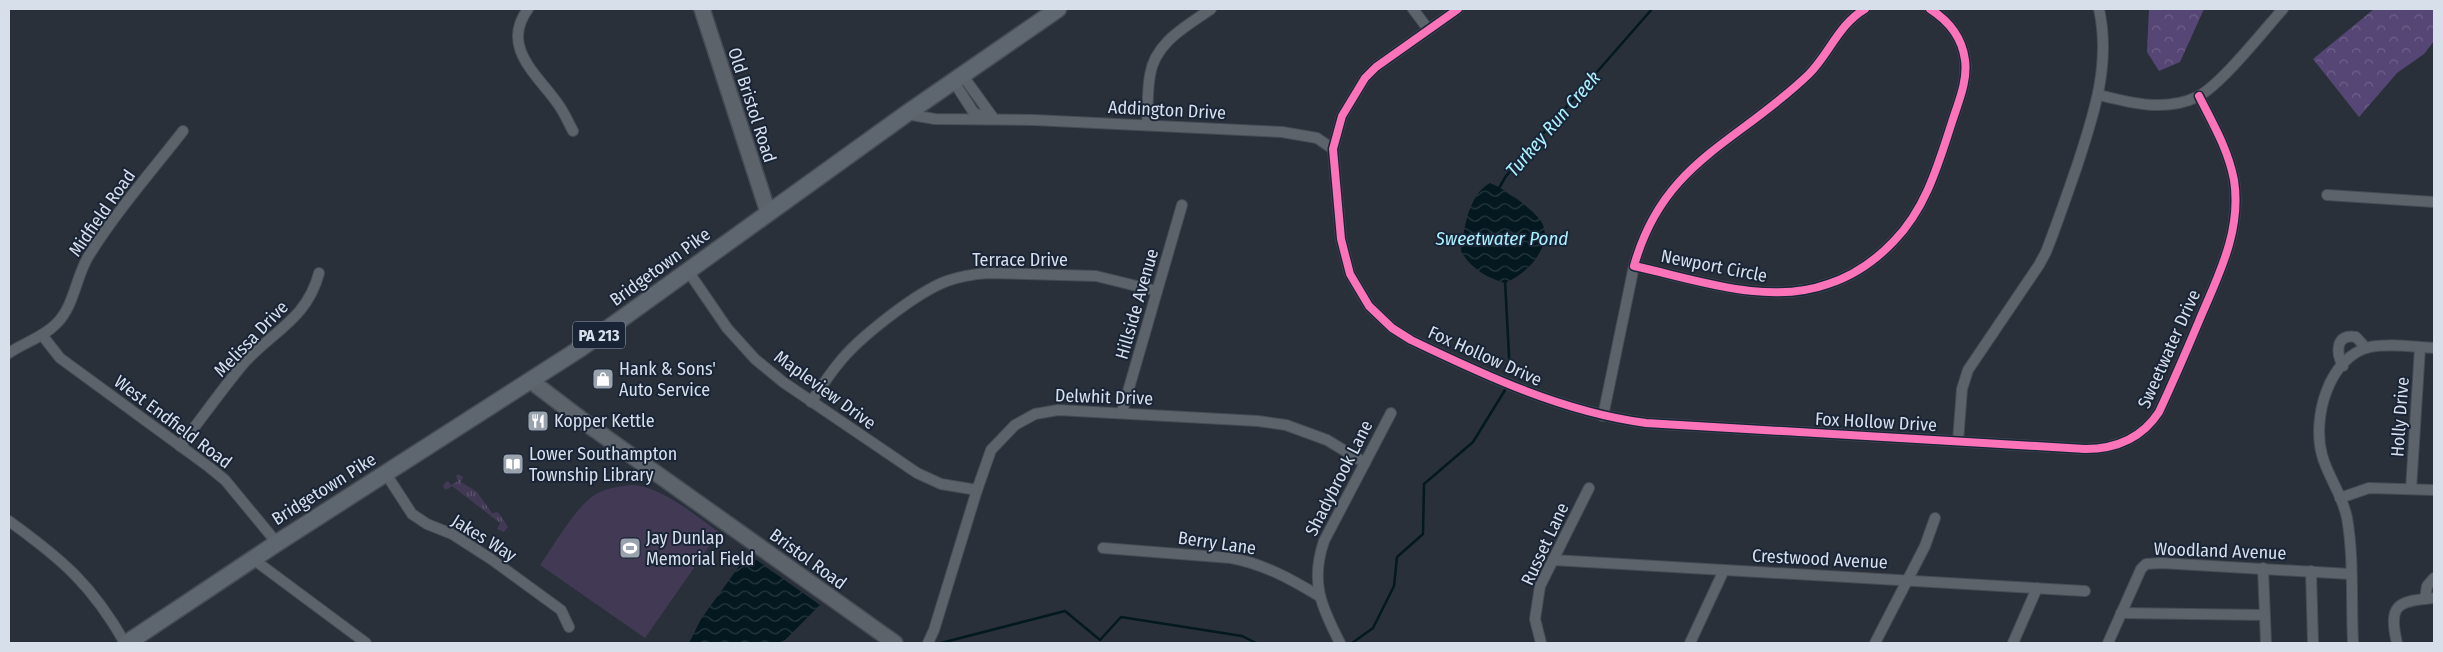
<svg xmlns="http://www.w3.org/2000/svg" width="2443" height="652" font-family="'Fira Sans Condensed',sans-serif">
<defs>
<pattern id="grass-tufts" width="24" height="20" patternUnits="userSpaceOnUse" patternTransform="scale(1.25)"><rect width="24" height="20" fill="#423955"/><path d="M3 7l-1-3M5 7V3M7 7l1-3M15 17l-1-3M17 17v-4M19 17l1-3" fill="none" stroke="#5d556e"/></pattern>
<pattern id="forest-crowns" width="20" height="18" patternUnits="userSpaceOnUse" patternTransform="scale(1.25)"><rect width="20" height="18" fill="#564675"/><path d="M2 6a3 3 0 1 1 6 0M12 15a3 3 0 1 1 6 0" fill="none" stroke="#6e6089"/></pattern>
<pattern id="water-waves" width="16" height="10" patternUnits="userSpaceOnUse" patternTransform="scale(1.25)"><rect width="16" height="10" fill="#04181f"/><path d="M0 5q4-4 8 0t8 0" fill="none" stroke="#283940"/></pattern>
</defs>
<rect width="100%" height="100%" fill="#29303a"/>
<path fill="url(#grass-tufts)" d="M458,474L463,477L461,482L477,492L492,513L498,512L508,527L504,532L497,529L500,523L452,486L446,490L443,487L445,483L448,481L451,485L458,481L456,476Z"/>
<g fill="url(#forest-crowns)">
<path d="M2149,9H2204L2180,62L2159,71L2147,52Z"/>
<path d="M2374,9H2434V41L2424,54L2397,73L2359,117L2313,59Z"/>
</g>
<path fill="#423955" d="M631,485C660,485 696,516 719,532L645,638L540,565C555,544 573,511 593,496C604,488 618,487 631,485Z"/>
<g fill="url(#water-waves)">
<path d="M1490,183C1503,188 1535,210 1542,223C1554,246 1526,275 1505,283C1487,278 1470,268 1461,251C1464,229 1468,195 1490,183Z"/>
<path d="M748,554L820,605L782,643H689L701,619Z"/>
</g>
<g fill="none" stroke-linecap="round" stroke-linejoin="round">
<g stroke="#04181f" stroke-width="2.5">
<path d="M1499,188L1506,176L1652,9"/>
<path d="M1505,281L1510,374"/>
<path d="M941,643L1065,611L1100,640L1121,617L1242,636L1256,643"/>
<path d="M1352,643L1373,628L1394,586L1397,557L1423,534L1424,484L1473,442L1505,390"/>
</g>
<g stroke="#464c55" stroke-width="12">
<g id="minor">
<path d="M528,9C500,47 537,74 558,104C564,112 568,122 573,131"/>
<path d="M1413,9L1428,29"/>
<path d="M1458,9L1376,67L1365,78L1342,116L1333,149L1341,239L1350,274L1369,306L1392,328L1411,340C1486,376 1563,412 1646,423L2085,449C2116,449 2142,438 2159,412C2173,382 2186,352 2199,321C2218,276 2242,231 2234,180C2228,149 2213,124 2199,96"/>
<path d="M1865,9C1839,24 1829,54 1809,74C1738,143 1663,161 1634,266C1695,279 1767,306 1828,284C1853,276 1876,260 1894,241C1926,208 1938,165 1952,122C1958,103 1968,81 1965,60C1962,37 1949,21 1930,9"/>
<path d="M963,76L994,119"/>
<path d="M954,82L974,113L986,117"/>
<path d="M2099,95C2131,103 2165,112 2197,97C2220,86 2264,30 2283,9"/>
<path d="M906,114L935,119L1034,120L1282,132L1317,138L1333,149"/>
<path d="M1147,125C1148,109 1147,91 1150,75C1155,42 1187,26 1211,9"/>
<path d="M2327,195L2434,202"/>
<path d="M688,271L727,328L755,359L783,382L917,473L941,484L977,490"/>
<path d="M42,335L60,358L209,467L225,480L277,543"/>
<path d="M9,353C25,342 44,337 57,323C74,306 76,277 88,257C115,213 151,172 183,131"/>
<path d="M2343,366C2336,353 2335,333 2356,337L2366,348"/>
<path d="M811,402C820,389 828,376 838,364C858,338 917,292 947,281C961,276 975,274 989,273L1096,276L1157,291"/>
<path d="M1122,412L1182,205"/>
<path d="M1603,416L1634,266"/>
<path d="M1958,441L1962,389L1968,370L2039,265L2046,252C2057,224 2067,195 2077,166C2094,114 2111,64 2099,9"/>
<path d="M180,446C202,418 222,389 244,363C273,331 307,319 319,273"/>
<path d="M386,474L412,514L427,524L452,534L491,559L561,610L569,627"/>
<path d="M2411,489L2420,348"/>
<path d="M2340,498L2369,488L2434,490"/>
<path d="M9,521C63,560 92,585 125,643"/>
<path d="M1103,548L1231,558C1264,564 1291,579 1319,596"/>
<path d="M253,559L366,643"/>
<path d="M1553,560L2085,591"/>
<path d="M2263,568L2266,643"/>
<path d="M2311,571L2313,643"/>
<path d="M2425,599L2427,586L2434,578"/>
<path d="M2121,613L2264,615"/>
<path d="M928,643L934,630L977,490L991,450L1015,425L1035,414L1058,410L1258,421L1286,425L1327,440L1365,463"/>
<path d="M1340,643C1321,606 1310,582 1324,541L1391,413"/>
<path d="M1541,643L1535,619L1540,586L1589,488"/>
<path d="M1690,643L1724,570"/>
<path d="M1875,643L1925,546L1935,518"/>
<path d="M2013,643L2037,588"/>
<path d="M2108,643L2141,569L2146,564L2161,563L2350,574"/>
<path d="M2353,643C2351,603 2354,558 2347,518C2343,496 2328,477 2322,455C2312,419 2328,357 2370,347C2390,343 2414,347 2434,348"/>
<path d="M2397,643C2388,605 2397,601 2434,598"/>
</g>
</g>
<g stroke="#464c55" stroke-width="18">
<g id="secondary">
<path d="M702,9L768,212"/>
<path d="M531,381L594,429L895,643"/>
</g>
</g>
<g stroke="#464c55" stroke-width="19">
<path id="primary" d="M127,643L277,543L581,348L906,114L1058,9"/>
</g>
<use href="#minor" stroke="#5d636a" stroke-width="10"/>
<use href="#secondary" stroke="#5d636a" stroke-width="15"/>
<use href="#primary" stroke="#5e6770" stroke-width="16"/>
<g stroke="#192537" stroke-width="11">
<g id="cycleway">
<path d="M1458,9L1376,67L1365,78L1342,116L1333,149L1341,239L1350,274L1369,306L1392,328L1411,340C1486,376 1563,412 1646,423L2085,449C2116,449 2142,438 2159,412C2173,382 2186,352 2199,321C2218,276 2242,231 2234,180C2228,149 2213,124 2199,96"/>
<path d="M1865,9C1839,24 1829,54 1809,74C1738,143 1663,161 1634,266C1695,279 1767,306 1828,284C1853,276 1876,260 1894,241C1926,208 1938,165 1952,122C1958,103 1968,81 1965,60C1962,37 1949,21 1930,9"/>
</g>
</g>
<use href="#cycleway" stroke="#fb73b8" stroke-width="8"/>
</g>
<defs>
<g id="shop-square" transform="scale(1.125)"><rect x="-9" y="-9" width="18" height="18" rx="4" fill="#9aa2ad" stroke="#192537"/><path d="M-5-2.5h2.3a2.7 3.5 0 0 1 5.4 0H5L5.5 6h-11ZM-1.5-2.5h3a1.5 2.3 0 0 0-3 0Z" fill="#fff"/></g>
<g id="restaurant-square" transform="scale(1.125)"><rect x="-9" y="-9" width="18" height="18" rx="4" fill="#9aa2ad" stroke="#192537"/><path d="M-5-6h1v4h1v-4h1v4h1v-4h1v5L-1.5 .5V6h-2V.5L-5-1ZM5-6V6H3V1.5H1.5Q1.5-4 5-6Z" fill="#fff"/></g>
<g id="library-square" transform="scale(1.125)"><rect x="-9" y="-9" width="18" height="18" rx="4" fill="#9aa2ad" stroke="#192537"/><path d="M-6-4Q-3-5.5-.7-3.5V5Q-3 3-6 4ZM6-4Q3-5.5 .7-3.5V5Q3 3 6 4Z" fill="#fff"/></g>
<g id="stadium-square" transform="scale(1.125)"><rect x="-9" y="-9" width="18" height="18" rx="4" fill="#9aa2ad" stroke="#192537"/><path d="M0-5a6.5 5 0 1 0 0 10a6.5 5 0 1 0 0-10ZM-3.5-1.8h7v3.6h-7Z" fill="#fff"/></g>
</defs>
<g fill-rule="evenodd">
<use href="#shop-square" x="603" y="379"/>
<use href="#restaurant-square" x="538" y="421"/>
<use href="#library-square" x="513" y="464"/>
<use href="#stadium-square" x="630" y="548"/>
</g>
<g text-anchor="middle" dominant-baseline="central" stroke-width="4" stroke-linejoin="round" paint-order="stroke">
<rect fill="#192537" stroke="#9ea7b5" stroke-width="1" x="573" y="321.5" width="52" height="27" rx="4"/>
<g font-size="16" font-weight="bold" fill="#d7dfeb">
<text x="599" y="335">PA 213</text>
</g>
<g font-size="18" fill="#d7dfeb" stroke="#192537">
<text transform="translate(752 105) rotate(72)">Old Bristol Road</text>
<text transform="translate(1167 110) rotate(3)">Addington Drive</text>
<text transform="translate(102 213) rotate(-55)">Midfield Road</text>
<text x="1020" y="260">Terrace Drive</text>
<text transform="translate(1714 266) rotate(11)">Newport Circle</text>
<text transform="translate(660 267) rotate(-36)">Bridgetown Pike</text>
<text transform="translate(1137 304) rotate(-74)">Hillside Avenue</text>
<text transform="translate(251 339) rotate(-46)">Melissa Drive</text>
<text transform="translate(2169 349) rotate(-66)">Sweetwater Drive</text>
<text transform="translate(1485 356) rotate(24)">Fox Hollow Drive</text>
<text transform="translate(825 390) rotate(36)">Mapleview Drive</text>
<text transform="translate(1104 397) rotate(2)">Delwhit Drive</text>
<text transform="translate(2400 417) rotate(-86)">Holly Drive</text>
<text transform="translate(173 422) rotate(37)">West Endfield Road</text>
<text transform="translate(1876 422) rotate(3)">Fox Hollow Drive</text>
<text transform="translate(1339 478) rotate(-63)">Shadybrook Lane</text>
<text transform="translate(324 489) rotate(-32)">Bridgetown Pike</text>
<text transform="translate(484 538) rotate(32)">Jakes Way</text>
<text transform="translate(1217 543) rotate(8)">Berry Lane</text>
<text transform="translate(1545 544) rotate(-65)">Russet Lane</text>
<text transform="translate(2220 551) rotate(2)">Woodland Avenue</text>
<text transform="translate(808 559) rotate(36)">Bristol Road</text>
<text transform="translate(1820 559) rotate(3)">Crestwood Avenue</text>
</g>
<g font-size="18" fill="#d7dfeb" stroke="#192537" text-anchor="start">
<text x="619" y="369">Hank &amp; Sons'<tspan x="619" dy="21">Auto Service</tspan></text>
<text x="554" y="421">Kopper Kettle</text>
<text x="529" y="454">Lower Southampton<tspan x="529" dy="21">Township Library</tspan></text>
<text x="646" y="538">Jay Dunlap<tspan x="646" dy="21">Memorial Field</tspan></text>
</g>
<g font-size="19" font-style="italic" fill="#adf0ff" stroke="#192537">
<text transform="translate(1553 124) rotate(-49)">Turkey Run Creek</text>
<text x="1502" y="238">Sweetwater Pond</text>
</g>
</g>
<rect width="2443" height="652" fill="none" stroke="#d7dfeb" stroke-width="20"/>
</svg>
